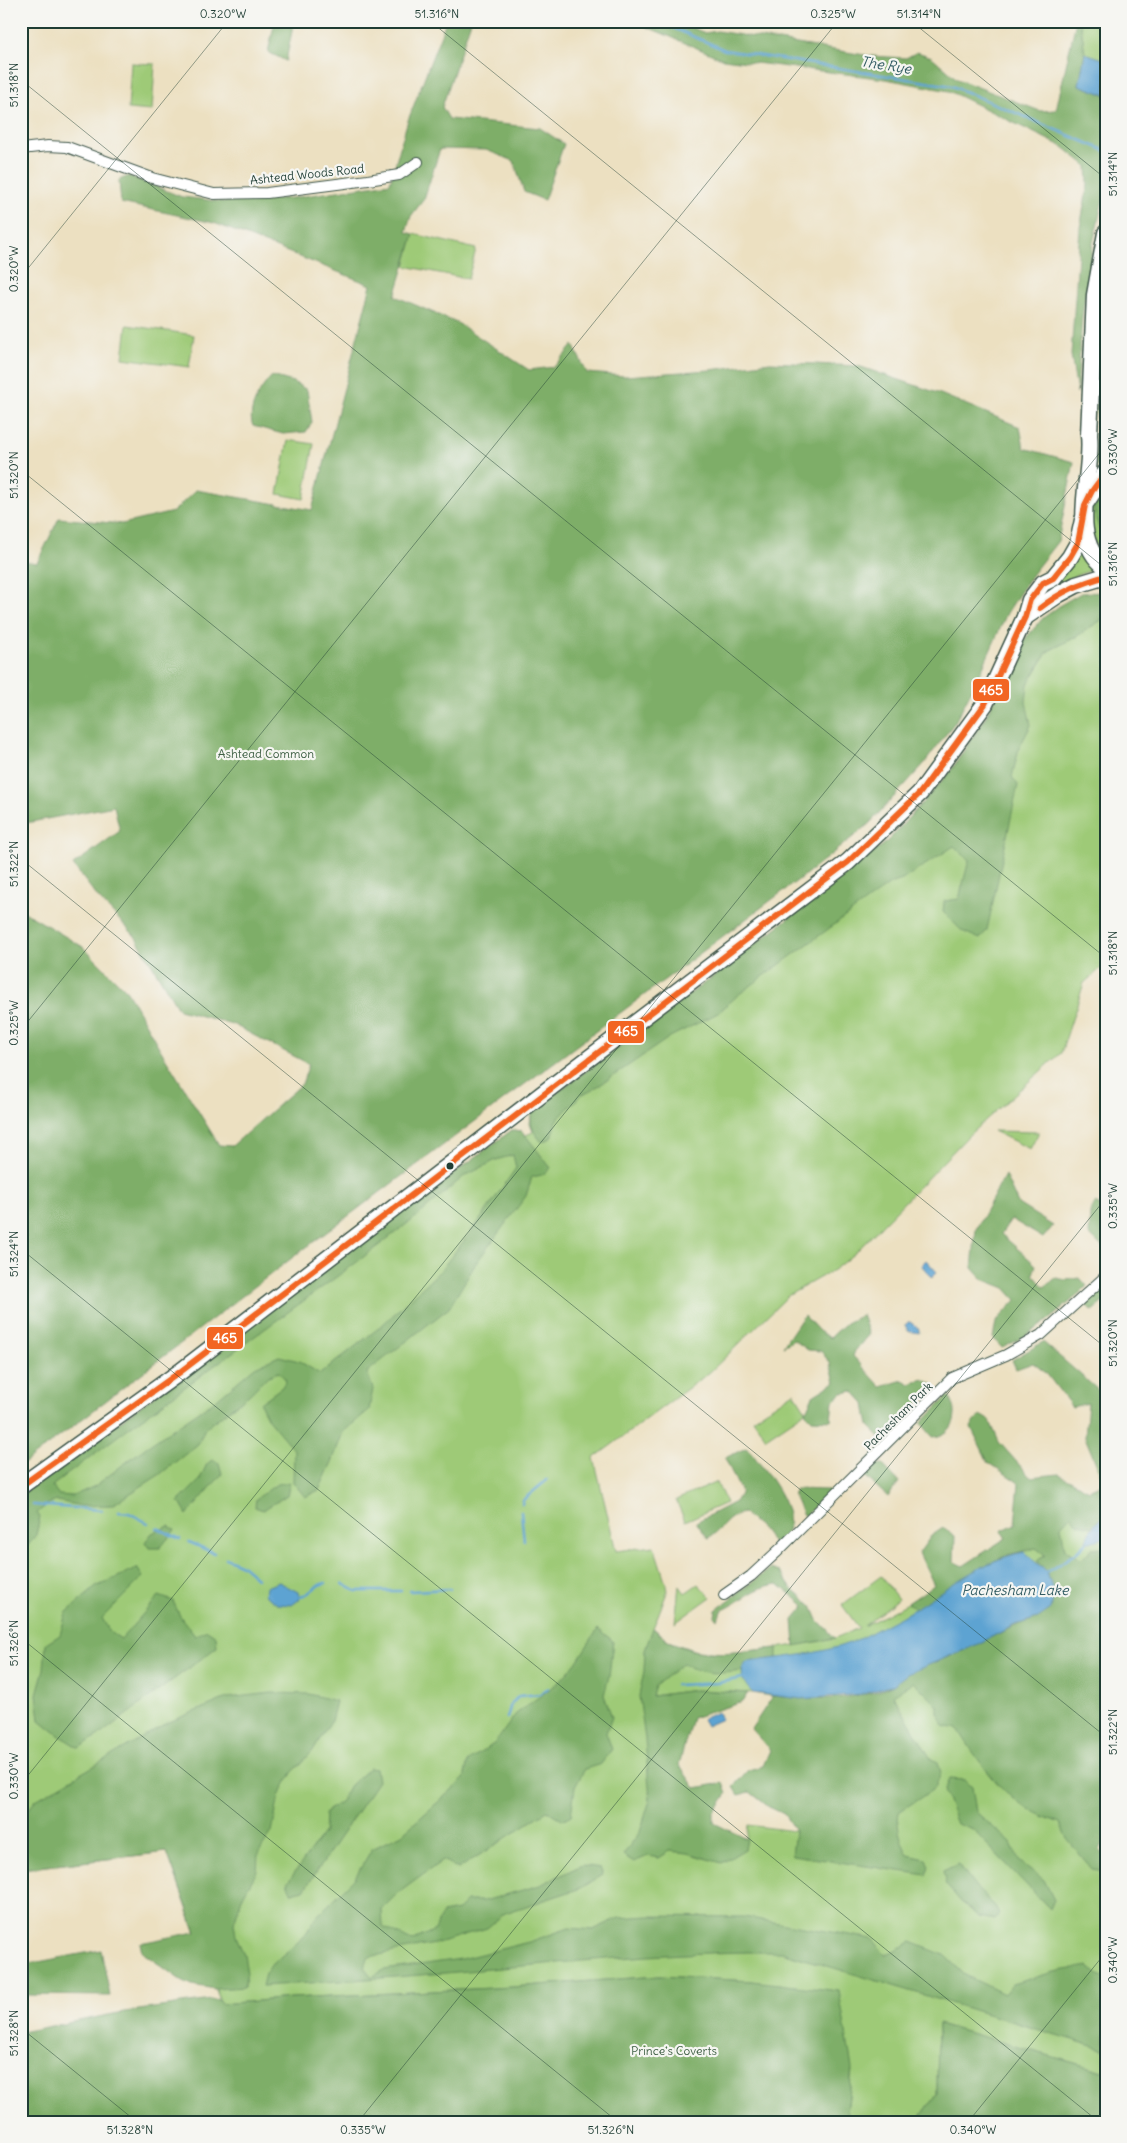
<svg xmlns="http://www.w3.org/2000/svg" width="1127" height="2143" font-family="Delius,sans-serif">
<rect width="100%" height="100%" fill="#f6f6f2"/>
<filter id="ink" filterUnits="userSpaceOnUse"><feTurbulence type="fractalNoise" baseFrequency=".02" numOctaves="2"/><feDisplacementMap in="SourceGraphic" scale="10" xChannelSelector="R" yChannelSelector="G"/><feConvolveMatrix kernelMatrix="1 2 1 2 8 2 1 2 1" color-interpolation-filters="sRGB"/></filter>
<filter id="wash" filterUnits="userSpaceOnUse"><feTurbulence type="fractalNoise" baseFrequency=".0096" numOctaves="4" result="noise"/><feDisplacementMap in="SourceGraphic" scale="20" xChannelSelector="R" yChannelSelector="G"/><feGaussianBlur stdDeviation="1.12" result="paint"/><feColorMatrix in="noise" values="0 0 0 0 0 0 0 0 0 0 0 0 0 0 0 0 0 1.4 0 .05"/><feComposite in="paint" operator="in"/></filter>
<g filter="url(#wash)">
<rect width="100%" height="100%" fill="#ece0c1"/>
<g fill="#9eca77" stroke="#5e8456">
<path d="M1080,21H1106V60L1085,53Z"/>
<path d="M131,63L155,64L152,111L128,109Z"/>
<path d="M414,234L476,249L468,279L405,266Z"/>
<path d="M127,325L194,335L189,367L123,358Z"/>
<path d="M1097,386H1099L1101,409L1106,427V459L1096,467Z"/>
<path d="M288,440L314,444L304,499L278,494Z"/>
<path d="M1106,479V555C1081,537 1087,498 1106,479Z"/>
<path d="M1080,551L1095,569L1072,577L1046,595H1042Z"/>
<path d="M1106,617V964L1084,983L1061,1053L970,1134L856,1252L835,1269L789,1295L710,1372L594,1458L616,1551L654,1546L668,1590L653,1628L671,1642L696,1651L726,1653L777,1648L830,1640L859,1628L842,1605L881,1576L898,1599L864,1626L908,1603L1006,1538L1001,1531L1106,1482V1614L1043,1567L776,1697L753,1693L695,1690L652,1696L666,1838L745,1849L748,1825L795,1831L793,1855L893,1694L918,1679L1106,1856V2072L938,2024L937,2094L917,2122H846L852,2070L752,1981L659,1976L513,1987L292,1998L221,2004L167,1852L21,1869V1495L512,1130L522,1131L526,1135L533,1132L530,1124L531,1114L551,1097L710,979L887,842L950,772L983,722L1007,673L1028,684L1048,651L1074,638Z"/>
<path d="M993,1131L1039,1132L1030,1149Z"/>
<path d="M794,1392L806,1411L766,1438L753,1419Z"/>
<path d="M717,1482L726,1503L685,1521L676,1500Z"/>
<path d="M698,1584L711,1597L675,1623L679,1585L685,1593Z"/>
</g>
<g fill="#7eae68" stroke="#4e764e" fill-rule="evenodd">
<path d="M275,21H294L286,61L268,52Z"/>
<path d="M446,21H471L442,107L449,119L540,128L564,144L544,200L524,192L514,161L486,150L440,149L424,199L411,216L406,232L414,234L395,296L459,324L529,370L554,367L573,345L587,373L625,376L710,370L770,362L858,366L938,393L1020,427L1024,448L1074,462L1058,541L1032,574L1007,613L978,678L955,722L924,764L869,824L813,869L288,1261L21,1466V910L83,947L127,991L160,1049L219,1145L232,1146L302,1084L309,1064L232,1024L179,1010L135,936L99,899L73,865L120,831L114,806L21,824V561L37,563L59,518L122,524L173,512L196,490L312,510L371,285L214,223L121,203L119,180L129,176L182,197L225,202L292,198L390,183L407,123Z"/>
<path d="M633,21H675L705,33L717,31L871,56L906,58L917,52L932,57L957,79L1040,111L1056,110L1076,21H1080L1085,53L1079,85L1106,95V187L1093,243L1082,317L1077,393L1071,355L1080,228L1088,184L1087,166L1063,147L949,91L886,79L723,59Z"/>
<path d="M272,376L293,382L307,390L312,422L306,432L283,434L253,426C246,410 262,386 272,376Z"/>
<path d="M1106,487V541L1102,538L1093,509Z"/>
<path d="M1106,592V617L1074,638L1048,651L1028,684L1026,702L1031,725L1019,748L1012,777L1018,785L987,930L980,939L962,931L943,912L944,901L959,899L969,860L954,846L902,880L890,884L738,995L718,1013L670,1037L600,1085L581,1095L556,1121L551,1138L542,1142C534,1133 530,1127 531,1114L551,1097L710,979L887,842L950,772L983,722L1025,639L1043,618L1062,604L1081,593Z"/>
<path d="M512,1130L522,1131L551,1168L542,1175L532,1177L526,1196L476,1263L449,1308L367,1372L373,1389L369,1410L343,1432L332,1462L319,1490L305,1497L293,1482L294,1450L268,1419L260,1403L282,1387L286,1380L279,1372L268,1376L250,1394L205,1428L198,1444L159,1475L112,1505L81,1506L57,1501L48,1504L37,1513L40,1517L36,1535L21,1554V1495ZM513,1155L516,1168L480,1220L440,1271L380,1327L320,1374L299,1361L279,1356L255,1367L217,1399L145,1448L95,1486L73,1496L59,1495L52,1486L123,1432L357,1262L421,1213L463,1177L496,1160Z"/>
<path d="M1005,1175L1018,1204L1053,1226L1043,1238L1011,1219L1001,1234L1036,1265L1033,1274L1044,1287L1056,1278L1066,1280L1080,1278L1087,1286C1061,1311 1035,1333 1002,1348L993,1338L996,1322L1016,1300L1005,1288L982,1279L972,1268L976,1229Z"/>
<path d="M1095,1203L1106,1209V1247L1101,1246L1089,1234L1090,1213Z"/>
<path d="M1106,1284V1300L1092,1311L1084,1303Z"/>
<path d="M804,1315L819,1331L830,1338L846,1323L862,1315L869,1334L855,1351L853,1356L881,1387L903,1380L910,1384L923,1379L935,1386L882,1439L869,1426L865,1404L853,1391L842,1393L833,1401L831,1420L812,1419L805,1413L813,1396L835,1382L830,1363L821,1351L808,1350L794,1340L783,1346Z"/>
<path d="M1043,1342L1106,1397V1513L1092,1527L1076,1523L1071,1515L1061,1526L1065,1549L1081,1560L1091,1549L1103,1548L1106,1553V1838L1100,1850L1106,1856V1871L1092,1869L1067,1839L1060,1823C1044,1817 1027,1810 1014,1799C991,1780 974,1754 958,1729L943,1726L938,1713V1706L914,1682L893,1695L931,1759L938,1762L941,1773L935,1788L899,1812C896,1828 901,1841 908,1855L926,1859L929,1866L926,1875L792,1855L795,1831L784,1814L769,1807L750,1792L738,1795L733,1787L748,1770L763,1766L770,1750L751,1729L773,1696C806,1700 863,1701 893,1685C899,1682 903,1676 908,1673C921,1666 937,1662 951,1656C980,1644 1007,1627 1038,1618L1054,1594L1047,1572L1037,1561L1045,1555L1036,1548L1007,1555L980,1568L916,1609L908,1603L934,1585L919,1553L931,1536L943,1528L955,1536L954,1562L963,1566L1006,1538L1001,1531L1015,1524L1019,1483L988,1462L971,1427L980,1415L990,1421L999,1442L1030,1477L1059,1474L1089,1490L1104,1483L1085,1437L1088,1403L1072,1407L1046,1373L1033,1363L1016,1369L1012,1360Z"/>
<path d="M948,1396C962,1411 954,1436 933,1437L921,1423Z"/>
<path d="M746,1448L751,1452C764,1470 793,1503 788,1527C787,1536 780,1540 774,1545L764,1531L743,1513C725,1517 724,1529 708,1538L696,1522L735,1502L741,1492L725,1458Z"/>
<path d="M212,1460L219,1463L222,1474L187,1515L179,1501L199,1481L207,1464Z"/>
<path d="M882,1464L899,1482L888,1497L865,1476L876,1465Z"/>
<path d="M290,1482L287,1495L263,1510L255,1507L256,1499L277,1484Z"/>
<path d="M795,1489L829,1490L830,1492L806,1515H803L793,1494Z"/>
<path d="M169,1526L175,1530L160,1548H149L145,1542L152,1533Z"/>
<path d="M137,1568L143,1577L102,1618L110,1632L121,1639L159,1596L173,1601L180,1616L195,1636L207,1630L216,1636L217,1647L102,1733L79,1748L60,1736L40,1720L37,1694L44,1669L46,1644L60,1635L66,1613L96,1587Z"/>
<path d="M770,1569L780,1572L792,1589L812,1606L818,1620L835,1638L795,1646L793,1620L805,1606L778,1584C752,1587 744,1601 721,1611L718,1620L715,1616L716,1610Z"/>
<path d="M653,1628C659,1633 665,1639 672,1643C704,1659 742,1651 777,1648V1658L747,1662L742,1671C721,1674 700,1675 683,1663L655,1686L652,1696L695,1690L748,1693L742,1702L692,1718L679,1765L695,1788L723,1783L727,1794L714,1813V1823L747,1839L745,1849L722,1863L688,1853L670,1851L659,1858L648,1856L634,1862L623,1855L640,1832L650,1800L645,1739L639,1696L644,1671L645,1650Z"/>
<path d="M598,1629L613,1641L609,1676L604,1695L612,1717L606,1733L612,1749L601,1764L585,1769L575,1787L571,1815L562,1820L547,1811L458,1869L443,1860L397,1894L382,1909L383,1927L412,1941L435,1930L442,1913L458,1910L467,1901H484L540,1885L582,1865L600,1868L603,1875L581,1888L505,1913L487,1928L434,1944L369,1957L364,1967L372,1977L384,1970L461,1959L529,1942L569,1928L593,1930L619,1918L648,1916L744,1917L873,1939L885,1955L911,1942L944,1955L965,1975L1004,1994L1012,1984L1054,1972L1089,1966L1106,1979V2050L781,1952C691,1951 601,1959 512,1967C428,1975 345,1981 262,1986L265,1974L272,1964L297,1943L307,1932L315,1918L354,1879L372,1849L402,1834L464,1779L468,1761L495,1743L516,1714L560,1681L576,1663Z"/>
<path d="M272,1693L309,1694L336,1701L331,1721L312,1752L292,1773L279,1796L272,1832L258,1854L257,1871L242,1898L234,1923L236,1936L244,1955L247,1973L244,1987L215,1989L186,1984L142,1952L140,1943L196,1932L167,1852L21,1869V1819L36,1800L167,1723L227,1698Z"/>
<path d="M369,1768L376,1769L378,1781L304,1890L292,1893L287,1883L324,1832L325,1812L341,1801L350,1785Z"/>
<path d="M949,1779L965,1780L972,1787L976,1812L1011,1843L1019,1861L1044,1880L1054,1900L1050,1909L973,1830L957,1824L944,1791Z"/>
<path d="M958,1864L975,1887L995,1906L999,1914L995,1920L979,1917L964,1905L946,1885L943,1871Z"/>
<path d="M101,1950L110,1996L21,1995V1958L33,1963Z"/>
<path d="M659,1976L752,1981L839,1991L852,2068L846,2122H21V2032L124,2012L219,1999L221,2004L292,1998L513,1987Z"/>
<path d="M938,2024L1106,2072V2122H917L937,2094Z"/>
</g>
<g fill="#5da3d2" stroke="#3e7083">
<path d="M1085,53L1106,60V95L1079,85Z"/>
<path d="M926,1260L937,1272L932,1277L921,1265Z"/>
<path d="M908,1322H910L919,1329V1333L908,1331L905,1325Z"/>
<path d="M1106,1513V1537L1086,1543C1088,1530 1096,1523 1106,1513Z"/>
<path d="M1024,1552L1047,1572L1054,1594L1051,1609L1038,1618L1015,1625L976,1645L907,1674L893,1685L863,1694L801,1699L753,1693C744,1685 737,1672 747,1662C781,1657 819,1655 852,1642C866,1636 879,1628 893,1621C936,1599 975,1561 1024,1552Z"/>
<path d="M279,1582L298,1592L300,1599L292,1605L277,1604L265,1595L266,1587Z"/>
<path d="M718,1712L722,1719L706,1726L702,1719Z"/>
</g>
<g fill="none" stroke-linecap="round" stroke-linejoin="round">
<g stroke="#5da3d2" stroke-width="2.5">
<path d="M657,21L725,50L952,86L1106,151"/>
<path d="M522,1504L523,1500L547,1480"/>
<path d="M33,1505L102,1510"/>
<path d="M119,1512L129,1513L148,1523"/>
<path d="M521,1512L524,1540"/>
<path d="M157,1528L180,1539"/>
<path d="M189,1542L214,1553"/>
<path d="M226,1558L242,1565L257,1578"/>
<path d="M1047,1572L1076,1553L1086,1543"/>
<path d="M343,1584L356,1591H401"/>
<path d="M410,1591L450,1589"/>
<path d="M300,1597C311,1594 315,1584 326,1583"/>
<path d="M676,1685L717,1683L743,1678"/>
<path d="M507,1718L511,1704L519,1696L540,1694L548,1688"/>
</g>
</g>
</g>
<g filter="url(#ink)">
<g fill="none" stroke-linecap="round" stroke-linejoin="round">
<g stroke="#3e5549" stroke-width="12">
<g id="minor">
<path d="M21,149L48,146L67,147L152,178L214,194L267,193L368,180L399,175L418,162"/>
<path d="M724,1595L751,1576L778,1551L952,1378L1006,1355L1041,1335L1106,1276"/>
</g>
</g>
<g stroke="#3e5549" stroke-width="19">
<g id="trunk">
<path d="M1106,233L1095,295L1089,435C1094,476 1066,539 1106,567"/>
<path d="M1087,501L1106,472"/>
<path d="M1025,617L1059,594L1076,585L1106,576"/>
<path d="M21,1486L180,1372L563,1078L848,862L920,793L985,704L1025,617L1030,600L1043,583L1053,578L1070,557L1078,543L1083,520"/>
</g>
</g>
<use href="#minor" stroke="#fff" stroke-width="10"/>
<use href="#trunk" stroke="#fff" stroke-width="16"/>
<g stroke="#f6f6f2" stroke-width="10">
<g id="bus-1">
<path d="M1040,608C1062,591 1079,584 1106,576"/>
<path d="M21,1486L180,1372L848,862L920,793L985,704L1025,617L1030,600L1043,583L1053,578L1070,557L1078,543L1085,505L1092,491L1106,472"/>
</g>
</g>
<use href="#bus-1" stroke="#f26522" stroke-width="6"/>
</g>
</g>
<path fill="none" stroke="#1f3d34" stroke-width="1" stroke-opacity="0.45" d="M430,21L1106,569M911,21L1106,179M21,80L1106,958M21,277L228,21M21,470L1106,1348M21,859L1106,1737M21,1030L838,21M21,1249L1099,2122M21,1638L618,2122M21,1784L1106,445M21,2028L137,2122M358,2122L1106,1198M968,2122L1106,1952"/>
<circle fill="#1f3d34" stroke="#f6f6f2" stroke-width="2" cx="450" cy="1166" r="4.5"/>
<g text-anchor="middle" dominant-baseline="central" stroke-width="4.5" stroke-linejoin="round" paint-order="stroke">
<g font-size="12" fill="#1f3d34" stroke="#f6f6f2">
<text transform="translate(307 174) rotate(-6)">Ashtead Woods Road</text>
<text transform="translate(898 1416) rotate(-45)">Pachesham Park</text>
</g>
<g font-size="12" fill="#3f6045" stroke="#f6f6f2">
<text x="266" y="753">Ashtead Common</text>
<text x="674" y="2050">Prince's Coverts</text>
</g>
<g font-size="14" font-style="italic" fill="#325c63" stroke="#f6f6f2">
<text transform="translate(886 65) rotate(9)">The Rye</text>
<text x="1015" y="1590">Pachesham Lake</text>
</g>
</g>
<g stroke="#f6f6f2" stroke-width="2">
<rect x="972" y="678" width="38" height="24" rx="5" fill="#f26522"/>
<rect x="607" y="1020" width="38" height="24" rx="5" fill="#f26522"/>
<rect x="206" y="1326" width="38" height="24" rx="5" fill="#f26522"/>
</g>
<g font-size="14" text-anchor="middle" font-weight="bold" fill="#fff">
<text x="991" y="695">465</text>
<text x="626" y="1036">465</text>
<text x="225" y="1343">465</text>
</g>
<rect width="1127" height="2143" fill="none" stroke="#f6f6f2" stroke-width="55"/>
<rect x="28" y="28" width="1072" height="2088" fill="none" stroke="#1f3d34" stroke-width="2"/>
<g font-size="12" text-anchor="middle" fill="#1f3d34">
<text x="223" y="18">0.320°W</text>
<text x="437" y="18">51.316°N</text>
<text x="833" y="18">0.325°W</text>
<text x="919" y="18">51.314°N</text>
<text transform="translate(14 85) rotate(-90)" y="4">51.318°N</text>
<text transform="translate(1113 174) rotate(-90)" y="4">51.314°N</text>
<text transform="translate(14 269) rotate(-90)" y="4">0.320°W</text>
<text transform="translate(1113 452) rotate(-90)" y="4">0.330°W</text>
<text transform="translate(14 475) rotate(-90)" y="4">51.320°N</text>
<text transform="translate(1113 564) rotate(-90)" y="4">51.316°N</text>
<text transform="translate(14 864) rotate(-90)" y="4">51.322°N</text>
<text transform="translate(1113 953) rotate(-90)" y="4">51.318°N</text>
<text transform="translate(14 1023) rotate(-90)" y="4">0.325°W</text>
<text transform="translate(1113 1206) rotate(-90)" y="4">0.335°W</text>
<text transform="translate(14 1254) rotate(-90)" y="4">51.324°N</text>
<text transform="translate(1113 1343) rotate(-90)" y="4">51.320°N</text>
<text transform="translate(14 1643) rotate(-90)" y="4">51.326°N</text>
<text transform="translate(1113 1732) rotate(-90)" y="4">51.322°N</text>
<text transform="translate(14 1776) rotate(-90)" y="4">0.330°W</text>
<text transform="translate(1113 1960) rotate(-90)" y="4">0.340°W</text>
<text transform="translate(14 2033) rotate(-90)" y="4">51.328°N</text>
<text x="130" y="2134">51.328°N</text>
<text x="363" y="2134">0.335°W</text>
<text x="611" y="2134">51.326°N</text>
<text x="973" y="2134">0.340°W</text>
</g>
</svg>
